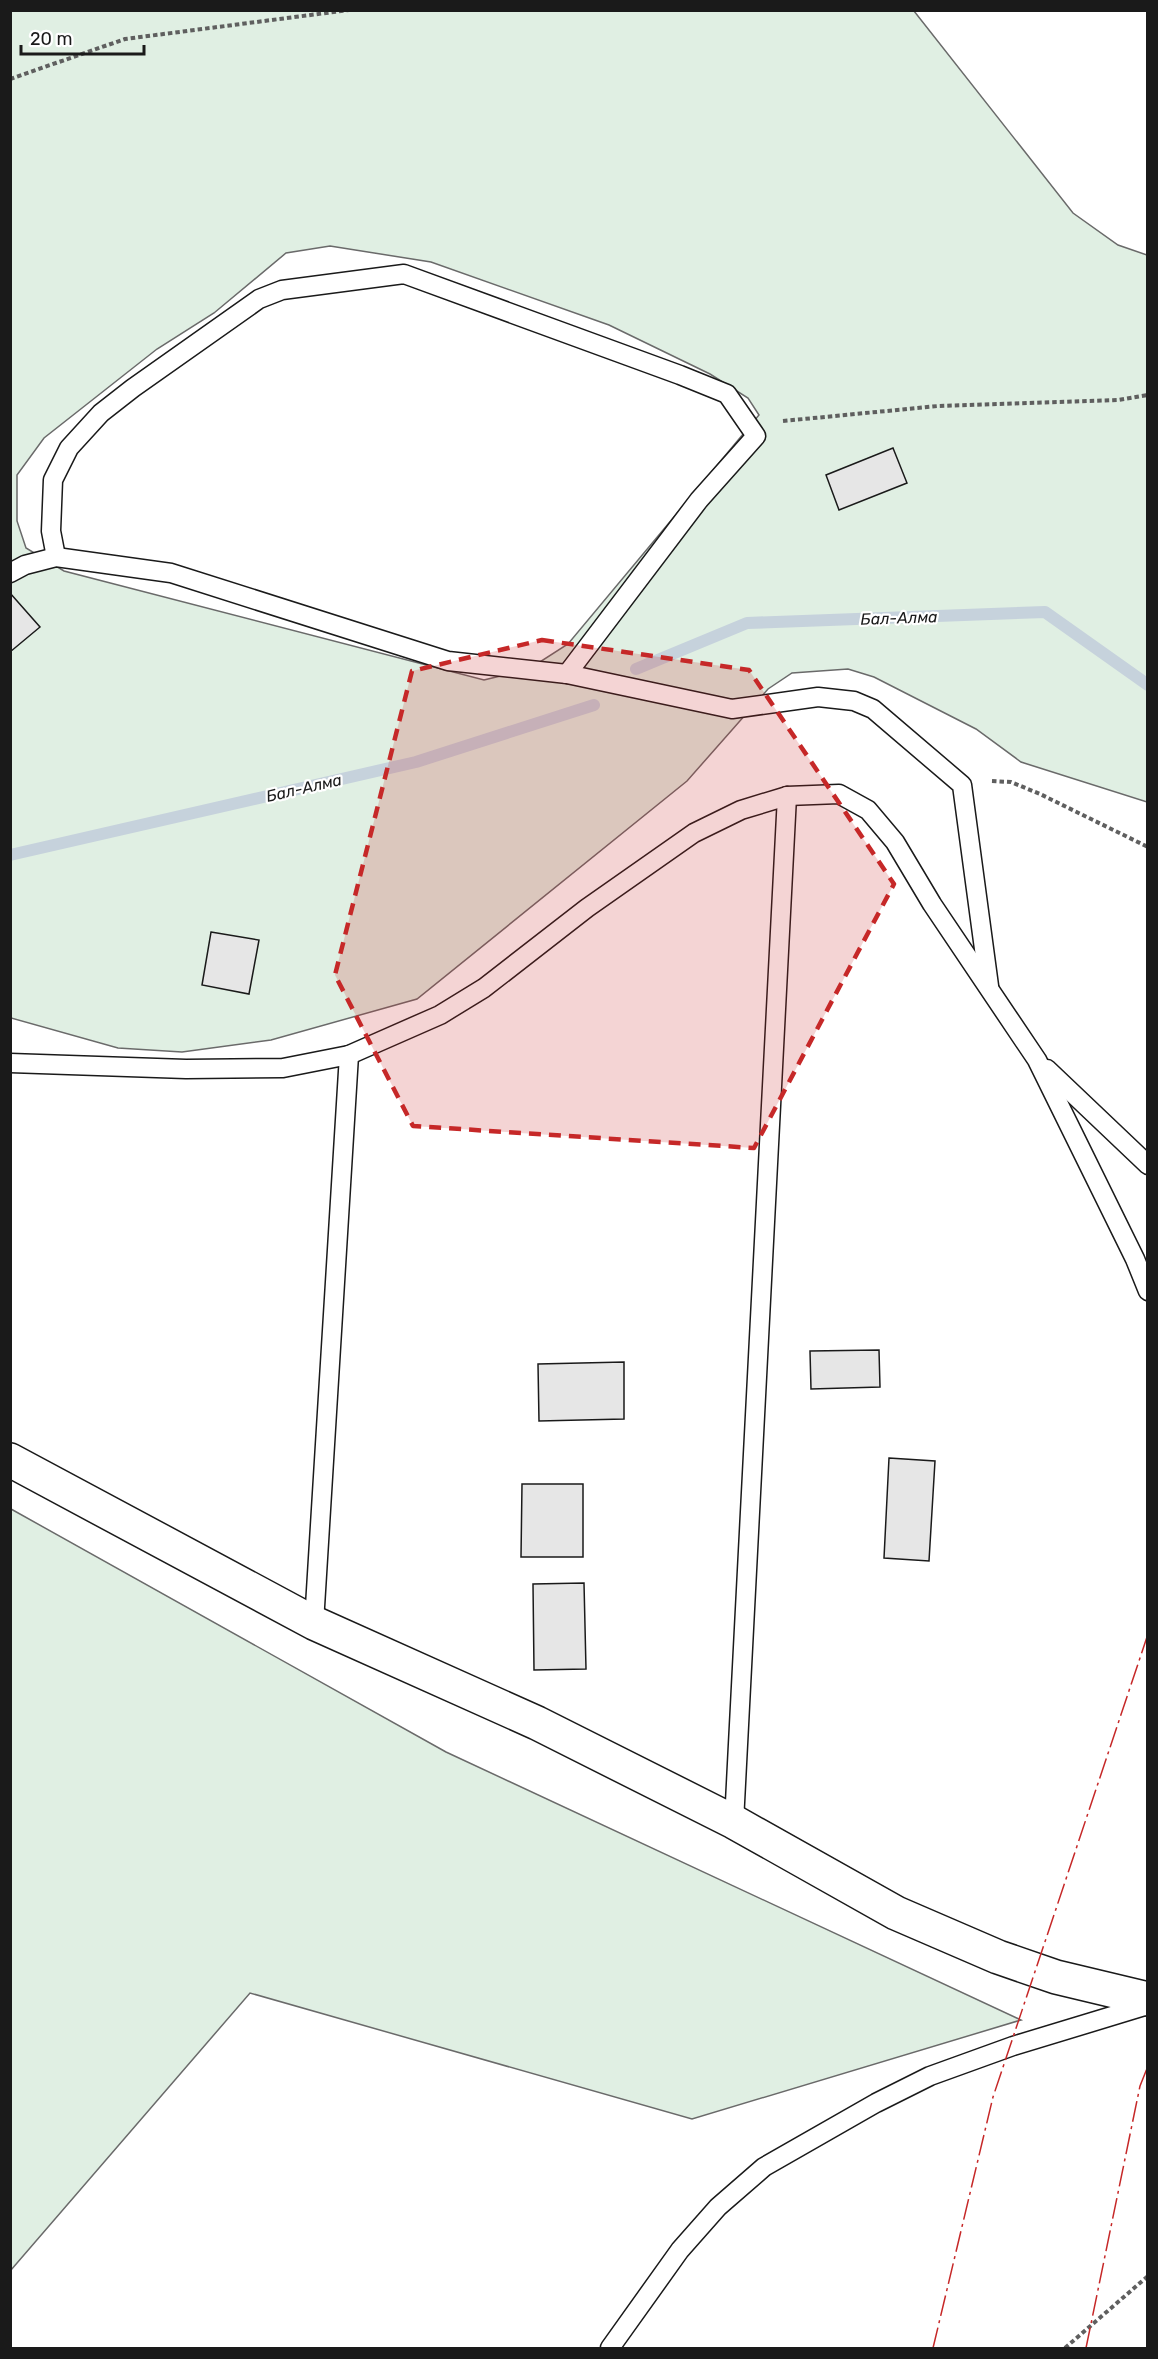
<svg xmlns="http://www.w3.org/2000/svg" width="1158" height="2359" font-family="Rubik,sans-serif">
<rect width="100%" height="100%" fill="#fff"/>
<g fill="#e0efe3" stroke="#6a6a6a" stroke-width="1.5" fill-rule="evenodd">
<path d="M10,11H914L1073,213L1118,245L1147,255V802L1021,762L976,729L874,677L848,669L792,673L768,689L687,781L417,999L271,1040L182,1052L118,1048L11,1018ZM330,246L431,262L609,325L710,374L748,398L759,415L568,644L529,669L484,680L64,571L26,548L17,521V475L44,438L157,349L214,313L286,253Z"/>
<path d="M11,1509L446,1752L1021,2020L692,2119L250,1993L11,2270Z"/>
</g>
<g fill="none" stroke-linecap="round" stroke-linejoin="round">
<g stroke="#c6d2dc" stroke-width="12">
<path d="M636,669L747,623L1045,612L1148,685"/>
<path d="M10,855L416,762L594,705"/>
</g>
</g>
<g fill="#e6e6e6" stroke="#1a1a1a" stroke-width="1.5">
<path d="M893,448L907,483L839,510L826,475Z"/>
<path d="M10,593L40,627L10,652Z"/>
<path d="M211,932L259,940L249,994L202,985Z"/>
<path d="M879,1350L880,1387L811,1389L810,1351Z"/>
<path d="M624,1362V1419L539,1421L538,1364Z"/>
<path d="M889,1458L935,1461L929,1561L884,1558Z"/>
<path d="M522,1484H583V1557H521Z"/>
<path d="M584,1583L586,1669L534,1670L533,1584Z"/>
</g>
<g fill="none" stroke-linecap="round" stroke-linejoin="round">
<g stroke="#1a1a1a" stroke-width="21">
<g id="service">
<path d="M56,557L51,531L53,480L69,448L101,413L133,388L259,299L282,290L404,274L680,375L727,394L756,436L699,500L567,674"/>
<path d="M10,573L25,565L56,557L171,573L448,661L567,674L732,709L818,697L854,701L873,709L962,785L989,986"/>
<path d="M10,1063L186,1069L283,1068L349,1055L440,1015L484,988L587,908L694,833L741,810L787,796L839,794L868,810L895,842L932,904L1037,1060L1135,1259L1148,1291"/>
<path d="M1047,1069L1148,1165"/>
<path d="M314,1623L349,1055"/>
<path d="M734,1822L787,796"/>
<path d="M610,2348L680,2250L718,2207L764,2167L876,2103L930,2076L1013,2046L1148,2005"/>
</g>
</g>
<g stroke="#1a1a1a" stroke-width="36">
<path id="minor" d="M10,1460L314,1623L537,1723L734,1822L896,1913L998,1957L1056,1977L1148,1999"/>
</g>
<g stroke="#5f5f5f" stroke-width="4" stroke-dasharray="4.5 3" stroke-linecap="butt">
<path d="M10,79L125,39L349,10"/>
<path d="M783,421L938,406L1118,400L1148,395"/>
<path d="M992,781L1011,782L1040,794L1148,847"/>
<path d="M1065,2348L1148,2276"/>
</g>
<use href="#service" stroke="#fff" stroke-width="18"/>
<use href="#minor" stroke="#fff" stroke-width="33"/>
<g stroke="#c62828" stroke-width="1.5" stroke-dasharray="21 4.5 3 4.5" stroke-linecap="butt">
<path d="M933,2348L993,2097L1148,1634"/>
<path d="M1086,2348L1140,2086L1148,2066"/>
</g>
</g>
<path fill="#c62828" fill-opacity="0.2" stroke="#c62828" stroke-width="4.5" stroke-dasharray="12 8" stroke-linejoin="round" d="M542,640L749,670L894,884L754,1148L413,1126L335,975L412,671Z"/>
<g text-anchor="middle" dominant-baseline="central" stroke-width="4.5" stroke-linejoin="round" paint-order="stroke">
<g font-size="16" font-style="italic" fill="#1a1a1a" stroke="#fff">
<text transform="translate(899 618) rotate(-2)">Бал-Алма</text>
<text transform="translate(304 788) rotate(-13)">Бал-Алма</text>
</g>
</g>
<rect width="1158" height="2359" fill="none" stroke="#1a1a1a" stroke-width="24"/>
<path d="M21 45v9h123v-9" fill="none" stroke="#1a1a1a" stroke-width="3"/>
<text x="30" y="45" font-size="18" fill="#1a1a1a" stroke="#ffffff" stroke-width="4.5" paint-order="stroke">20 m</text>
</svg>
